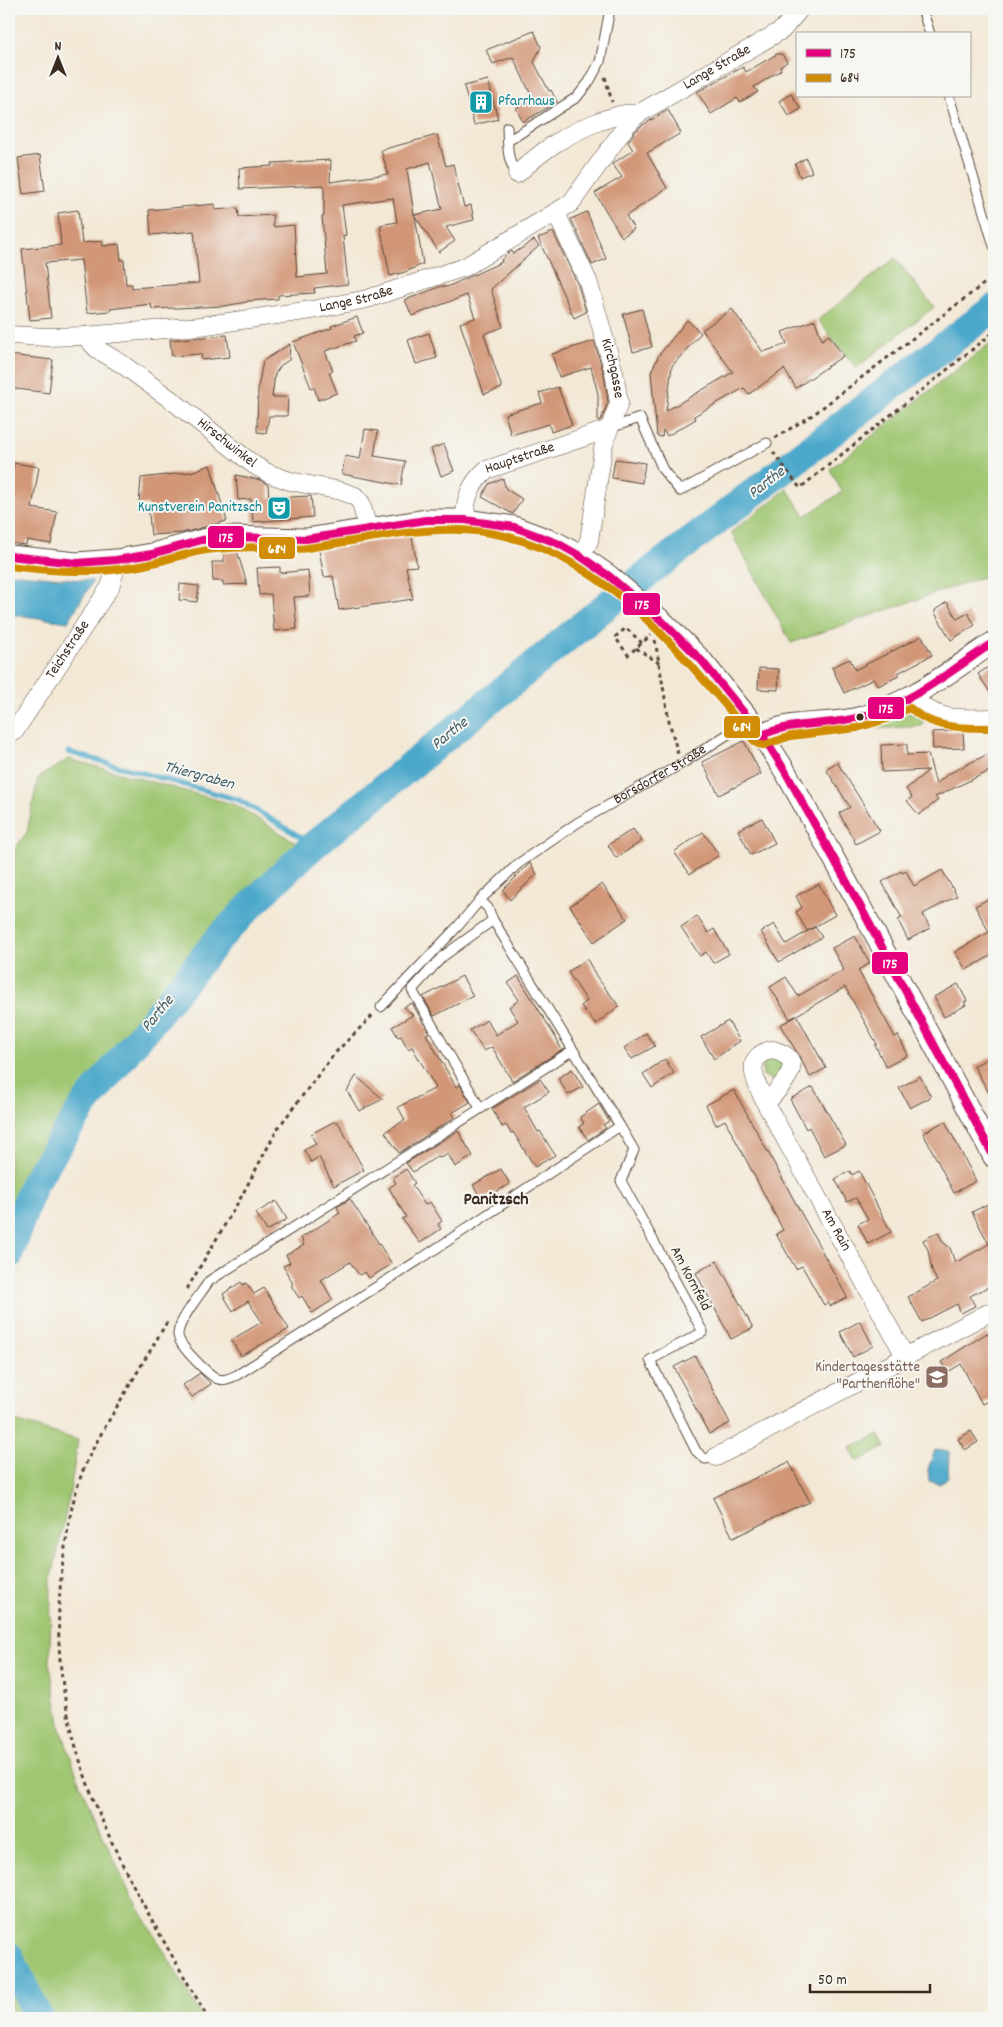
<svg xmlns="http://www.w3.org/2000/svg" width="1003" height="2027" font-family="Dekko,sans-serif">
<rect width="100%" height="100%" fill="#f6f6f2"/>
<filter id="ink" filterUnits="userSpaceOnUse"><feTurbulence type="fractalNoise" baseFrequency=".02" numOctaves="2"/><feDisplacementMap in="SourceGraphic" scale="10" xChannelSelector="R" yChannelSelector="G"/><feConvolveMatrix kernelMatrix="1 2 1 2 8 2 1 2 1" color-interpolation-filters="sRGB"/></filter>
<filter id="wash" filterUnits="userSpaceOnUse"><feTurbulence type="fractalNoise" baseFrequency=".0096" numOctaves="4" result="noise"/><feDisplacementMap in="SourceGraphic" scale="20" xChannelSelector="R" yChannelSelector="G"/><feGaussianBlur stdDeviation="1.12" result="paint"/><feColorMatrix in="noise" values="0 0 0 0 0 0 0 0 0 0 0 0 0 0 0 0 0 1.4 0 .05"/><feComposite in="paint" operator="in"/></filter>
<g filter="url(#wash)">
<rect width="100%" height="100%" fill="#f3e8d5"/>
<g fill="#9fc671" stroke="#6d7848">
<path d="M895,258L934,307L856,368L818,320Z"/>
<path d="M994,340V573L791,643L731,532L787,489L805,516L842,492L830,469Z"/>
<path d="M907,712L924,719L922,726L876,729L874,724Z"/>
<path d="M69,759L236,805L303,847L202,945L84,1092L26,1183L9,1225V857L27,832L38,778Z"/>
<path d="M779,1057L785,1070L776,1080H771L763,1075L762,1062Z"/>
<path d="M9,1419L78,1440L70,1493L51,1582L50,1666L61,1729L81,1787L126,1886L203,2018H48L9,1935Z"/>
<path d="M879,1434L886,1447L857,1462L850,1448Z"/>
<path d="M9,1973L31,2018H9Z"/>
</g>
<g fill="#4ca8cb" stroke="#446974">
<path d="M9,573L93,581L68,622L9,614Z"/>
<path d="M935,1450L949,1452L948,1477L940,1484L929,1481L928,1469Z"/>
</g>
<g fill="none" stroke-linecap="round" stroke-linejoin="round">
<path stroke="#4ca8cb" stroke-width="5" d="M68,752L239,800L314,845"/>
<g stroke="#4ca8cb" stroke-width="29">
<path d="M9,1255L33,1184L84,1105L220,937L266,890L314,845L612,601L994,308"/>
<path d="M9,1956L39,2018"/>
</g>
</g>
<g id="blocks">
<g fill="#d29778" fill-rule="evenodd">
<path d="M534,31L541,47L534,62L549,91L551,90L557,102L523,122L516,108L533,99L513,57L493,64L486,50Z"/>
<path d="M777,54H782L787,62L780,67L781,70L754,87L758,92L740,102L737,98L711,114L697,92L743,67L746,72Z"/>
<path d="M488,80L498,119L474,125L464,86Z"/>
<path d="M791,94L801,109L789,116L779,101Z"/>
<path d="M668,110L681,133L647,153L667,188L626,216L634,229L622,237L595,193L622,177L612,164L633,150L628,142L634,133L641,126Z"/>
<path d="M437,135L446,166L453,164L464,207L471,205L474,220L446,227L455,241L439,252L415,216L423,264L405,272L390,276L380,225L397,222L393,198L342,205L346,235L343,236L348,284L314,288L315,293L278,295V299L247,301V302L224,306L152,309L151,304L110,309V311L87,313L81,260L45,263L51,318L30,320L22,249L61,245L58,213L78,210L82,243L103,241V246L119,244L121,260H124L126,284H132V288L199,283L194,231L151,235L149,210L215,204V210L238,208L239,217L273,215V227L294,225L297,277L327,274L322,216H324V185L240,189L239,168L272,166V163L331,160L330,182L388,174L381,150ZM430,162L442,209L414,215L407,169Z"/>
<path d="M40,155L45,191L23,194L18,158Z"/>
<path d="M806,158L812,172L800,177L795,164Z"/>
<path d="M587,212L606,259L592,265L571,219Z"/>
<path d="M553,232L578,285L586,312L574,318L538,238Z"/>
<path d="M534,240L539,246L491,289L503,327L484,334L502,388L484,394L460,323L475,318L467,295L412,316L405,300L442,286L447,287L502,262L501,260L508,253L512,251L513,254Z"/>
<path d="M642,309L652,347L633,352L623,314Z"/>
<path d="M732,309L763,352L787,344L782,332L815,320L822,340L829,335L843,356L796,388L784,369L749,394L744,388L694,416L696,419L667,436L663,430L662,437L657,436L651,372L659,355L687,320L701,333L672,366L666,411L733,372L702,330Z"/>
<path d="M357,317L363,333L354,336L356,341L325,351L333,371L329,372L337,393L318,400L314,387L311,388L293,342L332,328L331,326Z"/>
<path d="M429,333L437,358L416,364L408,340Z"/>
<path d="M227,335L230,357L202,360L201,354L172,356L170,340Z"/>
<path d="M594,341L604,374L608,402L601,420L598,421V394L591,367L559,377L552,354Z"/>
<path d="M290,344L289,360L281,365L275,374L272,397H288L287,416H269L266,433L257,432L258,388L263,361Z"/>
<path d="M9,355L53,360L49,393L9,388Z"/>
<path d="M558,387L572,425L551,432L549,424L511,435L505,414L542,403L539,393Z"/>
<path d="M365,429L378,431L374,456L405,461L401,485L342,474L345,456L360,459Z"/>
<path d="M444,444L454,471L441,476L431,449Z"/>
<path d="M615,459L645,463L642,483L612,478Z"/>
<path d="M14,463L39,467L32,508L57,512L51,544L27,540L26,545L9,543V491Z"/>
<path d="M210,465L227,521L182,533L151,535L148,504L139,505L141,478L191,472Z"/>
<path d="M236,475L260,480L268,485L269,498L311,496L313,517L253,522L251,499L238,500Z"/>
<path d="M503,479L506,489L522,499L513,514L482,497L489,484Z"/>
<path d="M412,536L417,566L406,567L413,599L339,610L333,576L324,577L319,550Z"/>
<path d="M237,551L247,584L223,585V581H213L212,562H224V552Z"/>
<path d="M280,567V573L308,570L310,596L294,597L297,629L274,631L271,594L259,595L257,568Z"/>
<path d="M180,584L199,586L197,602L179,600Z"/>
<path d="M947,602L957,619L968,613L975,625L951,640L935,613V610Z"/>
<path d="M922,636L932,655L898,673L899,676L878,686L874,679L844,693L832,667L850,659L855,670Z"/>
<path d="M994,663V698L978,674Z"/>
<path d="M759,668L779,669L778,690L758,689Z"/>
<path d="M963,731L964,748L933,749L932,732Z"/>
<path d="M744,741L761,774L719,795L702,762Z"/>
<path d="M907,744V755L928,754L936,784L948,774L994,751V769L935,797L938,800L919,815L907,801L912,797L906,789L929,770L882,772L881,745Z"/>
<path d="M837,762L880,831L856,844L839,813L850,807L826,769Z"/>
<path d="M762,818L775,843L751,855L738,830Z"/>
<path d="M633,829L642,841L616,858L608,845Z"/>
<path d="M703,832L719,855L690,874L674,852Z"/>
<path d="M530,863L537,874L510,900L503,890Z"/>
<path d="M942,870L957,896L923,914L930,928L908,940L898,920L902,918L882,882L901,871L902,873L906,871L914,886Z"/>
<path d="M602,884L627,919L594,942L570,906Z"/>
<path d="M819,884L835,915L807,931L796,912L802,908L796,896Z"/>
<path d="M994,896V954L966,970L955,952L989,932L975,906Z"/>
<path d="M697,916L708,933L714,929L729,954L713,963L706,952L700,956L681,927Z"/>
<path d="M774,924L786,944L815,927L822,937L779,962L761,932Z"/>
<path d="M855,936L870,963L858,970L895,1037L898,1035L908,1055L886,1067L875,1045L877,1044L845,987L790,1019L770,987L786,977L798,996L844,970L832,948Z"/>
<path d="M587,959L596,976L619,1006L596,1024L581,1006L587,1001L568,972Z"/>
<path d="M462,976L473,996L434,1016L423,997Z"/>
<path d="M518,976L559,1043H558L562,1050L512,1081L492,1047L484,1051L470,1030L487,1020L496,1035L518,1021L509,1007L519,1000L508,983Z"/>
<path d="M958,984L967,1001L964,1002L966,1005L944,1017L934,997Z"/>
<path d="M412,1003L429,1033L426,1034L456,1087L460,1085L470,1102L452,1113L455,1117L399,1153L385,1132L405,1120L398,1107L436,1088L412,1047L408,1049L401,1036L398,1037L392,1027L413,1015L404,1007Z"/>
<path d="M797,1016L826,1068L810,1077L798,1054L780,1025Z"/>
<path d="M728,1021L740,1041L714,1059L701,1037Z"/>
<path d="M646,1033L655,1046L632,1059L624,1048Z"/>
<path d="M994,1055V1102L974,1066Z"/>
<path d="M665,1059L674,1073L652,1088L643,1074Z"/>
<path d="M572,1069L583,1087L568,1095L558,1078Z"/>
<path d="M356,1076L383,1099L359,1111L347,1091Z"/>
<path d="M920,1076L931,1097L910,1108L899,1088Z"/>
<path d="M540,1079L549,1092L524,1107L538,1132L540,1131L555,1155L535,1167L513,1132L511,1133L506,1125L502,1127L492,1109Z"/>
<path d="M813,1087L846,1145L824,1156L809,1127L806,1129L790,1099Z"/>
<path d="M734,1090L847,1297L830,1306L828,1302L824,1305L802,1266L796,1269L776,1234L783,1230L725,1120L716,1125L706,1105Z"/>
<path d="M599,1104L609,1121L603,1125L606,1128L588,1140L579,1127L584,1123L580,1117Z"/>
<path d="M945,1121L976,1181L954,1193L923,1133Z"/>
<path d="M333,1122H338L364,1170L334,1186L319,1157L311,1162L304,1150L316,1144L311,1134Z"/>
<path d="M458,1131L473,1156L455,1167L448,1154L440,1158L438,1156L413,1172L406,1163Z"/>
<path d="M406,1169L415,1183L412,1185L425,1205L430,1202L442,1221L438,1224L441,1229L420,1243L402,1219L406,1217L389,1188L396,1183L393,1178Z"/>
<path d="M501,1169L510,1184L482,1200L473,1185Z"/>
<path d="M850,1171L852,1175L859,1171L891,1232L868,1244L858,1224L868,1219L856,1198L847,1202L835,1179Z"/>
<path d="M350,1199L392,1264L369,1278L365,1272L359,1275L350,1262L321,1280L333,1300L312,1313L302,1296L299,1298L292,1287V1282L283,1266L290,1263L286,1255L304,1245L301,1238L340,1213L337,1207Z"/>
<path d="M276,1201L287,1219L267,1231L256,1213Z"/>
<path d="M990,1203L994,1211V1284L970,1296L975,1306L961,1313L957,1304L922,1322L908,1297L937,1281L932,1271L928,1250L923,1240L938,1232L943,1242L950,1248L955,1263L989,1244L972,1212Z"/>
<path d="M717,1261L753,1328L731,1339L696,1273Z"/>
<path d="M241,1282L243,1285L246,1283L254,1294L264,1288L289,1329L241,1356L231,1340L262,1322L248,1301L233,1311L225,1298L223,1294Z"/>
<path d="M860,1321L873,1346L853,1357L840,1332Z"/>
<path d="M987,1333L994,1347V1398L982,1404L961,1364L948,1372L941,1362Z"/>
<path d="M695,1356L730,1423L709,1434L674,1367Z"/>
<path d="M200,1373L211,1384L192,1397L183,1385Z"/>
<path d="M971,1431L978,1442L965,1450L958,1439Z"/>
<path d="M789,1462L810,1502L796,1508V1507L733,1538L713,1498Z"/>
</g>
</g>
</g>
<g filter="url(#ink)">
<use href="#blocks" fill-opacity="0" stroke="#574639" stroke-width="1"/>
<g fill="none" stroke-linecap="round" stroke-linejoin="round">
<g stroke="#574639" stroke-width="11">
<g id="service">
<path d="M922,9L930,34"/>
<path d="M949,96L994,246"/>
<path d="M507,127C508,144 506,160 517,174"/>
<path d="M508,141L577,97L589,82L600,62L610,9"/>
<path d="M610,428L640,418L663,470L680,491L767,443"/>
<path d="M480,900L488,908L493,920L620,1126L419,1260L237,1375C230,1378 225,1381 218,1379C209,1375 177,1345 178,1334C179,1319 201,1294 209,1281L573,1050"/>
<path id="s1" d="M381,1007L459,925L480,900L518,864L577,823L683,763L750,720"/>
<path d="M480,1108L412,990L442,957L493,920"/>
<path d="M620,1126L634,1150L621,1181L703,1332L650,1360L696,1451L705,1459L716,1457"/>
</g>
</g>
<g stroke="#574639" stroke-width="19">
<g id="minor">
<path d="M517,174C544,149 566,134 600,121C613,117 624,112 638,114"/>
<path id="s2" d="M556,213L588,281L614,372L619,403L604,443L589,541L580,556"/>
<path id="s3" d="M9,335L47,337L85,336L200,326L312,310L367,299L465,267L571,203L626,126L638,114L782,30L800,9"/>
<path id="s4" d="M85,336L97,349L122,364L174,402L254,465L270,474L290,481L341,491L355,496L361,503L368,529"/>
<path id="s5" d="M465,520C465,499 470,484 486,470L609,429"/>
<path d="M911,696C938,723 959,718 994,718"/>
<path id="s6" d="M9,729L14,732L110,587L115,571L116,560"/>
<path d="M773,1050C813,1061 777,1088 766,1104C757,1085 740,1055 773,1050Z"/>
<path id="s7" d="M766,1104L905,1356"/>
<path d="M716,1457L994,1310"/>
</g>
</g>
<g stroke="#574639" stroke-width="23">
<g id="tertiary">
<path d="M9,556L77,563L116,560L152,554L202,540L229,537L306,539L426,520H465L514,527L557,543L580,556L609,576L663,622L702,661L762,735L785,771L859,904L994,1157"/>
<path d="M762,735C795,718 828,727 862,717C911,703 953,669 994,642"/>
</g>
</g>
<g stroke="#574639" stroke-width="3" stroke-dasharray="4 4" stroke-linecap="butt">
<path d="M605,77L612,102"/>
<path d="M775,438L814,414L994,276"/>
<path d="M773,452L800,488L994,332"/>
<path d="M655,640L669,721L678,754"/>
<path d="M642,643L626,628L615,637L628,655L651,635"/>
<path d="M636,648L659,663"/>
<path d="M187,1289L240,1199L278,1128L334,1054L374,1014"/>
<path d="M167,1322C150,1351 132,1381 115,1410C101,1434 86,1458 78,1485C71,1507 67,1532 64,1555C36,1737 122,1868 208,2018"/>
</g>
<use href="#service" stroke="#fff" stroke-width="9"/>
<use href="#minor" stroke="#fff" stroke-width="18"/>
<use href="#tertiary" stroke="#fff" stroke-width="21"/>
<g stroke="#f6f6f2" stroke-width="11">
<g id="bus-1">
<path d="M9,556L77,563L116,560L152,554L202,540L229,537L306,539L426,520H465L514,527L557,543L580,556L609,576L663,622L702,661L762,735L785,771L859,904L994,1157"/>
<path d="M762,735C794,721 827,726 860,717C910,705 952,670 994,642"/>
</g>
</g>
<g stroke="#f6f6f2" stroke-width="11">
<path id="bus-2" d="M9,566C50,571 92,574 134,567C162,563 188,551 216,549C237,547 258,547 279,548C289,548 298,550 308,548C411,533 484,508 580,568C628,597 671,641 707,684C718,696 729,709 739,722C745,730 750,739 758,744L764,745L791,736L857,728L887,719L910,708C934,730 963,728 994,728"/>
</g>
<use href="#bus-1" stroke="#e5007d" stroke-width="8"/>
<use href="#bus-2" stroke="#d18d06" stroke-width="8"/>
</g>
</g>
<defs>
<g id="building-square" transform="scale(1.25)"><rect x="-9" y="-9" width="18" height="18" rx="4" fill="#0f9aa8" stroke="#f6f6f2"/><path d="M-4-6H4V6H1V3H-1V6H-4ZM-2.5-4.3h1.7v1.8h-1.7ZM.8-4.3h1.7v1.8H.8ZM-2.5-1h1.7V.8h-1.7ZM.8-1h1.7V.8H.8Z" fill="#fff"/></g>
<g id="theatre-square" transform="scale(1.25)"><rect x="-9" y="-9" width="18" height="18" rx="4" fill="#0f9aa8" stroke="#f6f6f2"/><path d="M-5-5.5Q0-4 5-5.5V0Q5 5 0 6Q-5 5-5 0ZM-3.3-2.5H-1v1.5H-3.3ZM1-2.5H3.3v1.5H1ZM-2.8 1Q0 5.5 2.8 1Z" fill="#fff"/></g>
<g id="school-square" transform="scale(1.25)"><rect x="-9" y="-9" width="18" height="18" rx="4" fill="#8d6e63" stroke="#f6f6f2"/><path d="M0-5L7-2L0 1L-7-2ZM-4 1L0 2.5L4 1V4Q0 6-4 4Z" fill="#fff"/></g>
</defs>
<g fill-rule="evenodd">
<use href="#building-square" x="481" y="102"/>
<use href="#theatre-square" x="279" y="508"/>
<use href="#school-square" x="937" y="1377"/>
</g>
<circle fill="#3b2a1e" stroke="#f6f6f2" stroke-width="2" cx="860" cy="717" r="4.5"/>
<g text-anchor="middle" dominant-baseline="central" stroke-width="4" stroke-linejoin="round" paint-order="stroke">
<g font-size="15" fill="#3b2a1e" stroke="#f6f6f2">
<text stroke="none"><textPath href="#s3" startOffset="791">Lange Straße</textPath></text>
<text stroke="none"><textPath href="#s3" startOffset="350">Lange Straße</textPath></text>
<text stroke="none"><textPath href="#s2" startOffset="166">Kirchgasse</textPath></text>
<text stroke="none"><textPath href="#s4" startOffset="178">Hirschwinkel</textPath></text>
<text stroke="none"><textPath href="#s5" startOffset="92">Hauptstraße</textPath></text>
<text stroke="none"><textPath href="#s6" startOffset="104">Teichstraße</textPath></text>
<text stroke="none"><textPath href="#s1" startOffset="366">Borsdorfer Straße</textPath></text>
<text stroke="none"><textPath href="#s7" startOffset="144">Am Rain</textPath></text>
<text transform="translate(690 1279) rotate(62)">Am Kornfeld</text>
</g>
<g font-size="15" fill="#0d838f" stroke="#f6f6f2" text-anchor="start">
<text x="498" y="102">Pfarrhaus</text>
<text x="262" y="508" text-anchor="end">Kunstverein Panitzsch</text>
</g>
<g font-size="15" fill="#785e54" stroke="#f6f6f2" text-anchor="end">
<text x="920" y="1368">Kindertagesstätte<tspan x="920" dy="17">"Parthenflöhe"</tspan></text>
</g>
<g font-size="16" font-style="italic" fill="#425c63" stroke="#f6f6f2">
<text transform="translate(767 483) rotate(-38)">Parthe</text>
<text transform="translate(450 734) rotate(-39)">Parthe</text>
<text transform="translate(199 776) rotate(15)">Thiergraben</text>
<text transform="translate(158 1014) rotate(-51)">Parthe</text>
</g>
<g font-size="18" font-weight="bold" fill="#3b2a1e" stroke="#f6f6f2">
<text x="496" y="1200">Panitzsch</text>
</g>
</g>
<g stroke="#f6f6f2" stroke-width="2">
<rect x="207" y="525" width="38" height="24" rx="5" fill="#e5007d"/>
<rect x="258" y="536" width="38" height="24" rx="5" fill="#d18d06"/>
<rect x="622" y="592" width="39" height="24" rx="5" fill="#e5007d"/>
<rect x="867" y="696" width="38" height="24" rx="5" fill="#e5007d"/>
<rect x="723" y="715" width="38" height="24" rx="5" fill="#d18d06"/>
<rect x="871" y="951" width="38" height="24" rx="5" fill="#e5007d"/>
</g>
<g font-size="14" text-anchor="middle" font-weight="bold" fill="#fff">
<text x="226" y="542">175</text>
<text x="277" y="553">684</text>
<text x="642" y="609">175</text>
<text x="886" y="713">175</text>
<text x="742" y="731">684</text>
<text x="890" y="968">175</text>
</g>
<rect width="1003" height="2027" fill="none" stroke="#f6f6f2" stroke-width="30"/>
<rect x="796" y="32" width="175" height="65" fill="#f6f6f2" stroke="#aba49d"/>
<rect x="806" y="49" width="25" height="8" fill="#e5007d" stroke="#aba49d"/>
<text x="840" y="58" font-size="15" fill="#3b2a1e">175</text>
<rect x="806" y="74" width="25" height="8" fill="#d18d06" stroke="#aba49d"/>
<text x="840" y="82" font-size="15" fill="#3b2a1e">684</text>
<g transform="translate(58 58)" stroke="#f6f6f2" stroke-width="4" paint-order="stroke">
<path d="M0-4L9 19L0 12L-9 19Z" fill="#3b2a1e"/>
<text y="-8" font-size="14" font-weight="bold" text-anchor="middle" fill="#3b2a1e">N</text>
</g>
<path d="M810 1984v8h120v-8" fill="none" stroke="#3b2a1e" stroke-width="2.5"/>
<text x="818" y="1984" font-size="15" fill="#3b2a1e" stroke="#f6f6f2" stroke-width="4" paint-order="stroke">50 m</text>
</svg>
